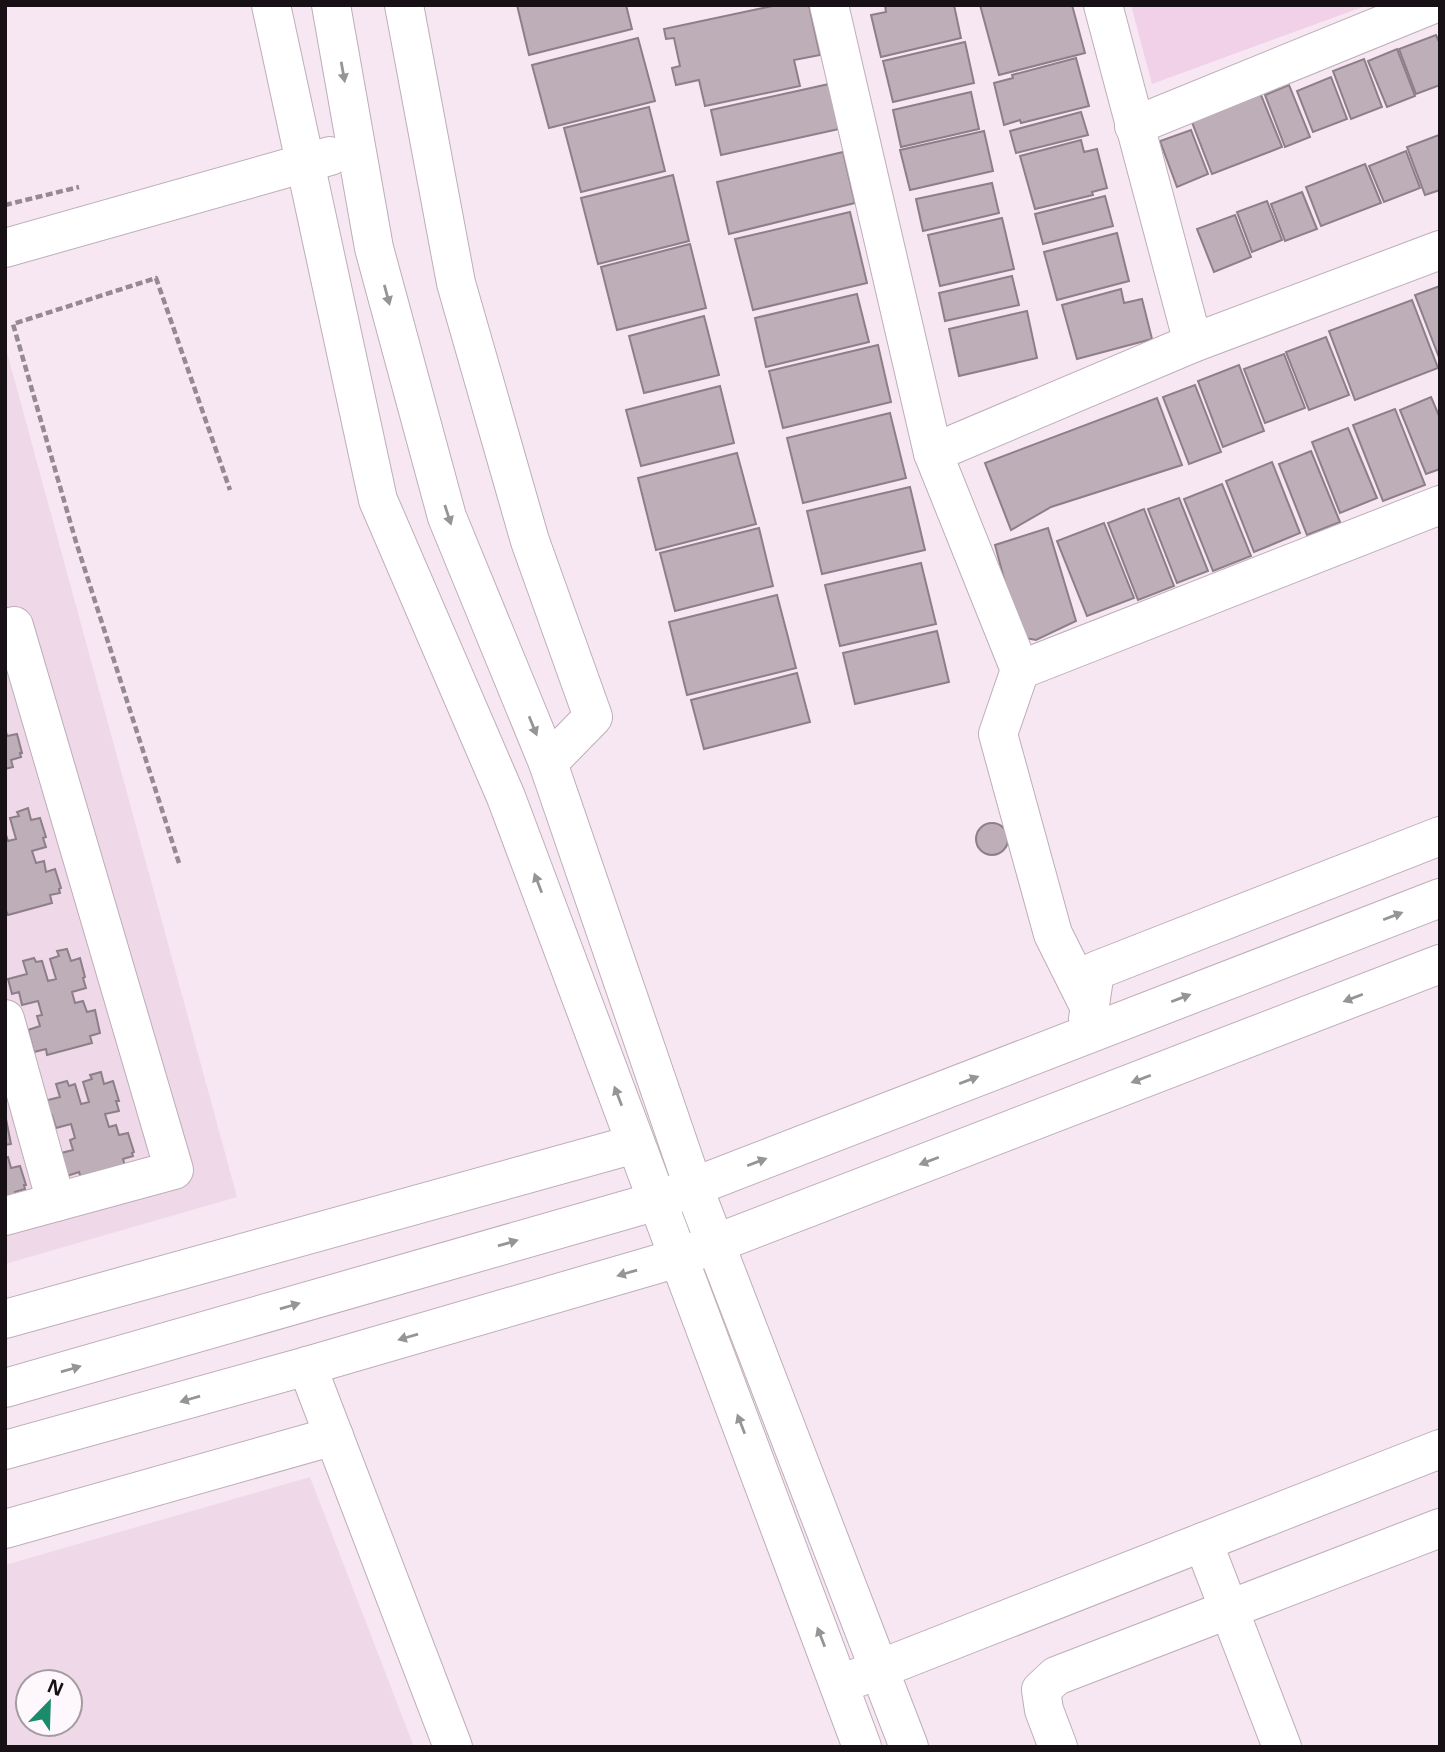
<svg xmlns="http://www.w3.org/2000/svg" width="1445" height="1752" font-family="'Noto Sans',sans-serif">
<rect width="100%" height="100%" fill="#f7e7f2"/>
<g fill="#efd9e8" fill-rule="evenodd">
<path d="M5,345L237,1197L5,1264Z"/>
<path d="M310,1477L414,1747H5V1565ZM28,1682H70V1724H28Z"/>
</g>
<path fill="#f1d1e7" d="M1131,5H1368L1152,84Z"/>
<g fill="#bdaeb8" stroke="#8d7f89" stroke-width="2">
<path d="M517,5H626L632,29L529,55Z"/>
<path d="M777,5H809L820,55L794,60L800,86L705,106L699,80L676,85L672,68L680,66L674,38L666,39L664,29Z"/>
<path d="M885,5H954L961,38L881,57L871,15L886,12Z"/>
<path d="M980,5H1072L1085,53L999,75Z"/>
<path d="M1436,35L1440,44V85L1416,94L1399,49Z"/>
<path d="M638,38L655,101L549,128L532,65Z"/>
<path d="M965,42L974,83L893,102L883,61Z"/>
<path d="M1397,49L1415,96L1387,107L1368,61Z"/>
<path d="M1076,58L1089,106L1021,123L1020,120L1004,125L994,83L1013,78L1012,75Z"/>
<path d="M1364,59L1382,107L1351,119L1333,71Z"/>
<path d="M1331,77L1347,119L1313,132L1297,91Z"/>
<path d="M829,84L839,129L721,155L711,110Z"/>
<path d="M1289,85L1310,137L1285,147L1265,95Z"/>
<path d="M1259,90L1282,147L1212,174L1190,117Z"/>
<path d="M971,92L979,129L901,147L893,110Z"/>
<path d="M649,107L665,171L581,192L564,128Z"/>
<path d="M1081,112L1088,135L1016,153L1010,131Z"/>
<path d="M1191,130L1208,174L1177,187L1160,141Z"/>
<path d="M984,131L993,171L910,190L900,150Z"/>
<path d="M1439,135L1440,190L1425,195L1407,147Z"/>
<path d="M1081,140L1084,152L1097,149L1107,188L1092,192L1093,195L1035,209L1020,156Z"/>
<path d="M1406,151L1420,188L1384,202L1369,166Z"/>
<path d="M843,152L855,203L729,234L717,182Z"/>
<path d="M1365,164L1381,203L1321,226L1306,187Z"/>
<path d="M673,175L689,241L598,264L581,198Z"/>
<path d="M992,183L999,213L923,231L916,199Z"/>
<path d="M1302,192L1317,229L1285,241L1271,204Z"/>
<path d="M1105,196L1113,226L1043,244L1035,214Z"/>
<path d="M1267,201L1282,240L1252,252L1237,212Z"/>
<path d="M850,212L867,283L753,310L735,239Z"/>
<path d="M1235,215L1251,257L1214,272L1197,229Z"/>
<path d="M1002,218L1014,269L940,286L928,235Z"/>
<path d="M1117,233L1129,281L1057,300L1044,252Z"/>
<path d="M690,244L706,308L617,330L601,267Z"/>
<path d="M1012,276L1019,305L945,321L939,293Z"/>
<path d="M1440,286V360L1415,295Z"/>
<path d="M1121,289L1124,303L1142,299L1152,339L1077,359L1062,305Z"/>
<path d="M857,294L869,342L766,367L755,318Z"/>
<path d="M1412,300L1438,368L1355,400L1329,331Z"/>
<path d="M1027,311L1037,358L959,376L949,329Z"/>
<path d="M704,316L719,375L644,393L629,336Z"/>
<path d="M1326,337L1349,395L1309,410L1286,352Z"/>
<path d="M878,345L891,402L783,428L769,371Z"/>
<path d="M1284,354L1305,408L1265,423L1244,369Z"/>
<path d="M1239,365L1264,431L1223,447L1198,381Z"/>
<path d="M1195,385L1221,452L1189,464L1163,397Z"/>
<path d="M720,386L734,443L641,466L626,410Z"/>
<path d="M1431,397L1440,418V469L1426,474L1400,410Z"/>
<path d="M1157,398L1182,465L1051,507L1011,530L985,463Z"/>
<path d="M1395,409L1425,485L1383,501L1353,425Z"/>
<path d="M890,413L906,478L803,503L787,438Z"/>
<path d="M1348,428L1377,498L1340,513L1312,442Z"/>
<path d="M1311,451L1340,522L1307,535L1279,464Z"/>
<path d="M737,453L756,524L656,550L638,478Z"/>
<path d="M1272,462L1300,533L1254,552L1226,481Z"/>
<path d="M1222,484L1251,556L1213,571L1184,499Z"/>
<path d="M910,487L925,550L822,574L807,511Z"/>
<path d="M1179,498L1208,571L1177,583L1148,509Z"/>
<path d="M1144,509L1174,586L1138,600L1108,523Z"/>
<path d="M1104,523L1134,598L1087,616L1057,541Z"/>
<path d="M759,528L773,586L675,611L660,553Z"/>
<path d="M1048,528L1076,621L1036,640L1026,638L1014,616L995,545Z"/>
<path d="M921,563L936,624L840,646L825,585Z"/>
<path d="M777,595L796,668L687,695L669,622Z"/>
<path d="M937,631L949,682L855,704L843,653Z"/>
<path d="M797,673L810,722L704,749L691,700Z"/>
<path d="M5,728L7,736L17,734L22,753H20L21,757L11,760L13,767L5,769Z"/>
<path d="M28,808L31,820L40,818L46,837L43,838L46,847L32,851L36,863L44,861L46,872L55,869L61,888L59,889L60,893L50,895L52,903L8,915L5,909V832L8,841L16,839L10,818L19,816L17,812Z"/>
<circle cx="992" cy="839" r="16"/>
<path d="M67,949L71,961L80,958L85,977L83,978L86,988L72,992L75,1003L83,1001L87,1012L95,1010L100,1033L90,1036L92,1043L47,1055L46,1049L34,1052L28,1030L40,1026L37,1016L42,1015L38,1001L22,1005L19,992L12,994L8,979L27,974L23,961L34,958L36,962L42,961L48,981L56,979L50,959L59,956L57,951Z"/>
<path d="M101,1072L104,1084L113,1081L119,1101H116L119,1111L105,1114L109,1127L116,1125L119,1135L128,1133L134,1152L132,1153L133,1156L123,1159L125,1166L81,1178L79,1172L67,1176L61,1153L73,1150L70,1140L75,1138L71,1124L56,1128L52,1115L40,1102L60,1097L56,1084L67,1081L69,1086L75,1084L81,1104L89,1102L83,1082L92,1079L90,1075Z"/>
<path d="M5,1114L11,1144L5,1145Z"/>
<path d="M8,1157L11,1168L20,1166L26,1185H24L25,1189L15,1192L17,1199L5,1202V1158Z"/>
</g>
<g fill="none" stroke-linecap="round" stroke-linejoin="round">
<g stroke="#bdaeb8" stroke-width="40">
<g id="minor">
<path d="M271,5L378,500L506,797L862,1747"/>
<path d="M331,5L374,248L447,517L548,763L693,1186L909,1747"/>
<path d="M404,5L456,283L530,541L593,717L548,763"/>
<path d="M829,5L933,453L1020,670L998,734L1053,934L1090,1008"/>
<path d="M1103,5L1193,343"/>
<path d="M1134,126L1431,5"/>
<path d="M5,248L330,156"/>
<path d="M933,453L1193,343L1440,250"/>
<path d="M5,629L14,626L174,1170L5,1216"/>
<path d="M1020,670L1440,505"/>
<path d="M5,1019L56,1202"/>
<path d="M1088,1019L1095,971L1440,836"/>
<path d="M5,1319L635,1144"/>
<path d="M307,1366L453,1747"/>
<path d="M5,1388L657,1201L1440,898"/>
<path d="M5,1450L307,1366L678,1258L1440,964"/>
<path d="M5,1529L334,1436"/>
<path d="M1203,1542L1282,1747"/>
<path d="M854,1679L1440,1449"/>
<path d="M1058,1747L1044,1710L1041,1690L1056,1676L1440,1528"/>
</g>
</g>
<g stroke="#968a92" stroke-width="4.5" stroke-dasharray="7 3.5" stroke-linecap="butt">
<path d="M5,205L79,187"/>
<path d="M179,863L76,542L13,324L156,278L230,490"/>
</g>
<use href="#minor" stroke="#fff" stroke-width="38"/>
</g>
<defs><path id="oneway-solid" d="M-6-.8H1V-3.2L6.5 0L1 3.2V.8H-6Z" transform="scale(1.75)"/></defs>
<g fill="#979496">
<use href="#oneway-solid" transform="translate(343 72) rotate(80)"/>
<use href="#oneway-solid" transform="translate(387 295) rotate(75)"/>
<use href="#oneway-solid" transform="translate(448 515) rotate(72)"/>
<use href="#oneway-solid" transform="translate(533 726) rotate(68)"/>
<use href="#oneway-solid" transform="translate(538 883) rotate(-111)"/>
<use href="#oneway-solid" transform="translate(1393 916) rotate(-21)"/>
<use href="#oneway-solid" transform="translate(1181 998) rotate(-21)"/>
<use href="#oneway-solid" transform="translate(1353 998) rotate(159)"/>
<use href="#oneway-solid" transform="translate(1141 1079) rotate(159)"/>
<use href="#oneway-solid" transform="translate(969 1080) rotate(-21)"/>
<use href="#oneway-solid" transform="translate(618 1096) rotate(-111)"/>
<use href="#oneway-solid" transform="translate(929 1161) rotate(159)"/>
<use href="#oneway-solid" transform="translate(757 1162) rotate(-21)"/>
<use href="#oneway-solid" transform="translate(508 1243) rotate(-16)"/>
<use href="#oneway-solid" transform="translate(627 1273) rotate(164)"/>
<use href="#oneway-solid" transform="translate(290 1306) rotate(-16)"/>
<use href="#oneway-solid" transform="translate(408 1337) rotate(164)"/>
<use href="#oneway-solid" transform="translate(71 1369) rotate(-16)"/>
<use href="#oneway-solid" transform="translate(190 1399) rotate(164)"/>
<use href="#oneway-solid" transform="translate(741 1424) rotate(-111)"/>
<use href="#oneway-solid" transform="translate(821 1637) rotate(-111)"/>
</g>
<rect width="1445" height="1752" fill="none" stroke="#171115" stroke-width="14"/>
<g transform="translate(49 1703) rotate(23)"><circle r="33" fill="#fef8fc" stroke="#a29ca0" stroke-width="2"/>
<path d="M0-5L12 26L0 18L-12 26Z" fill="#1a8b6b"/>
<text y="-10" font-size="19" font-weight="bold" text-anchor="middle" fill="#171115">N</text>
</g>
</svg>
